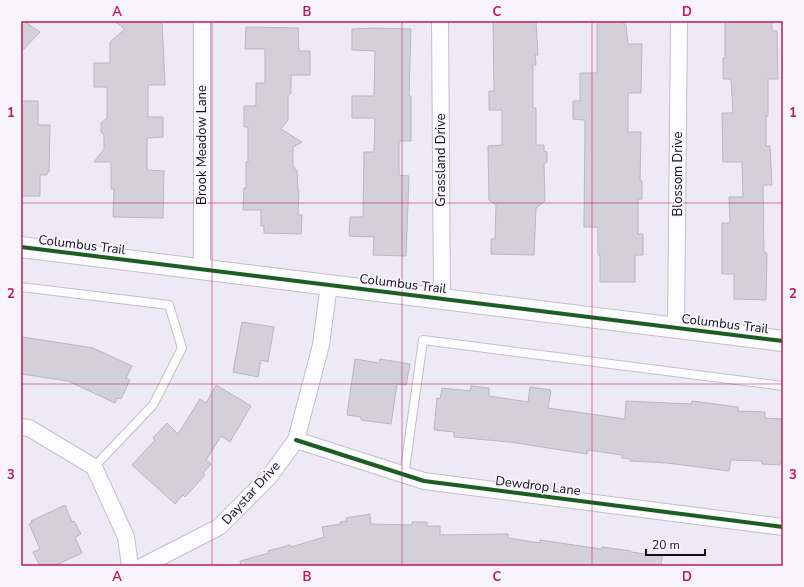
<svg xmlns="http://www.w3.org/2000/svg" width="804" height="587" font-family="'Nunito Sans',sans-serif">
<rect width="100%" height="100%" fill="#ede9f5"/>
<g fill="#d3d0da" stroke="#bab7c1">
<path d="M21,21H24L40,32L21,52Z"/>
<path d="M114,21H162L165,85H148V117H163V137L147,138V170L164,171L163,218L113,217L114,189H111V162H94L104,149V135L101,132V123L107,118V87H94V63H110V42L125,29Z"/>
<path d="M493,21H536L538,55H535L536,65H533V108H536V145H544V151L547,152V162L544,164L545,201L536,208L534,255L491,254V239H495L496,205L489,200L488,146L502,145V110H489V91H494Z"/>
<path d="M597,21H620L626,25L628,44H642L641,93H628V132H641L640,181H642V199H638V234H643V255H635V282H600V255H598V227H584L585,120L573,119V101H580V73H597Z"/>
<path d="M725,21H772V31H777L778,79H768V116H766V146H770L772,185H763L764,252L767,253L766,300L734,299V274H722V223H730L729,197H743L742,162H723L722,113H733L731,79H723V58H725Z"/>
<path d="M246,27L298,28L299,51H310V75H291V93L288,96V120L281,129L302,142L293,147V166L297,171L298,190H299L298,215H302L301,234L264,233V226H261V210H243L244,188H246V162H248V127H244V106H256V83H265V49H245Z"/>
<path d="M375,28L411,29L409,96H411V141H399V175L409,176L406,256L373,255L374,237L349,236L350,217H363L364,152H374L375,118H352V96H374L375,51L352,50V29Z"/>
<path d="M21,101H38V125H50L49,172H47V175H40V196H21Z"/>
<path d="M242,322L274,327L268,362L261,360L258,377L233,372Z"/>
<path d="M23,337L93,348L132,366L126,378L130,380L121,399L117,398L115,403L68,381L21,374V351Z"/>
<path d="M355,359L379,363L380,359L410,364L406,385L397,384L391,424L361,420V417L347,415Z"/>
<path d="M216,385L251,406L230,442L221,436L206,460L211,464L203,473L205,475L185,497L183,495L175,504L132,465L155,440L153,438L167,423L178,434L200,399L206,403Z"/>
<path d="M471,386L489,388V396L528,402L530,387L551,390L548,408L625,419L626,401L691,404L692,401L738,407V411L765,412V418L783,419V463L780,462V465L762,464V461L731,460L729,471L667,463L630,461V459L622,458V455L588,450L587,454L510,442L454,437V432L434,430L437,398L440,399L442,388L470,391Z"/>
<path d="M65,505L72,522L74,521L81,534L75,537L82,553L54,566H40L33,552L40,549L29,524L32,523L31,521Z"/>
<path d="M370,514L371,524L412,525V522H427V526H440V535L508,534V538L540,543V540L601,549L602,547L631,551V552L662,556L661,566H241L240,561L269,553L268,551L290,545L291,547L324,537L322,527L341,524L340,522L347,521L346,518Z"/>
</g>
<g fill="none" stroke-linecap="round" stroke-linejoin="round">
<g stroke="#c3c0c9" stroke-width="10">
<g id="service">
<path d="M21,287L169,305L182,348L153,405L94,467"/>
<path d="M404,476L423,340L783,386"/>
</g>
</g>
<g stroke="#c3c0c9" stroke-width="18">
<g id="minor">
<path d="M440,21L442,299"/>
<path d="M202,269V21"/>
<path d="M676,328L679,21"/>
<path d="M21,427L29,428L94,467L126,537L130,566"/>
<path d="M296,440L424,481L783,527"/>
<path d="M143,566L219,527L269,477L296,440L321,345L329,284"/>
</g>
</g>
<g stroke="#c3c0c9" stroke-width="22">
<path id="tertiary" d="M21,247L783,341"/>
</g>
<use href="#service" stroke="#fcfcfe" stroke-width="8"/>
<use href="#minor" stroke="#fcfcfe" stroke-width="16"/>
<use href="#tertiary" stroke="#fcfcfe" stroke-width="20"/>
<g stroke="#f7f4fd" stroke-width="6">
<g id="cycleway">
<path d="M21,247L783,341"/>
<path d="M296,440L424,481L783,527"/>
</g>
</g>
<use href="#cycleway" stroke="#1b5e20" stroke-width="4"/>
</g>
<path fill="none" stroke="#c2185b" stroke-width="1" stroke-opacity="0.55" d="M212,21V566M402,21V566M592,21V566M21,203H783M21,384H783"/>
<g text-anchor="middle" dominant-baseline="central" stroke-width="3" stroke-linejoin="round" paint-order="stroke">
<g font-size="13" fill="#120f17" stroke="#f7f4fd">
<text transform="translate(202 145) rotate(-90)">Brook Meadow Lane</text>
<text transform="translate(441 160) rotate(-90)">Grassland Drive</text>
<text transform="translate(678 174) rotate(-90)">Blossom Drive</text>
<text transform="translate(82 245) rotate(7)">Columbus Trail</text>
<text transform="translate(403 284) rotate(7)">Columbus Trail</text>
<text transform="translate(725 324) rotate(7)">Columbus Trail</text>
<text transform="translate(538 486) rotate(7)">Dewdrop Lane</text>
<text transform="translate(251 493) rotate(-48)">Daystar Drive</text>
</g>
</g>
<rect width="804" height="587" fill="none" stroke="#f7f4fd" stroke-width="44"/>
<path d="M646 549v6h59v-6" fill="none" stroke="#120f17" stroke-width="2"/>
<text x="652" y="549" font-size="12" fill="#120f17" stroke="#f7f4fd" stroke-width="3" paint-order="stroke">20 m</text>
<rect x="22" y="22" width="760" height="543" fill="none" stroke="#c2185b" stroke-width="1.5"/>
<g font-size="13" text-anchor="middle" font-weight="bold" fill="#c2185b">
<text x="117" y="16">A</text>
<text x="307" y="16">B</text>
<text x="497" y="16">C</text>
<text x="687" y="16">D</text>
<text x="11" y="117">1</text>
<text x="793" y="117">1</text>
<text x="11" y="298">2</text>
<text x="793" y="298">2</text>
<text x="11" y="479">3</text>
<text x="793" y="479">3</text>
<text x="117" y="581">A</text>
<text x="307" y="581">B</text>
<text x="497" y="581">C</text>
<text x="687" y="581">D</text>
</g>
</svg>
